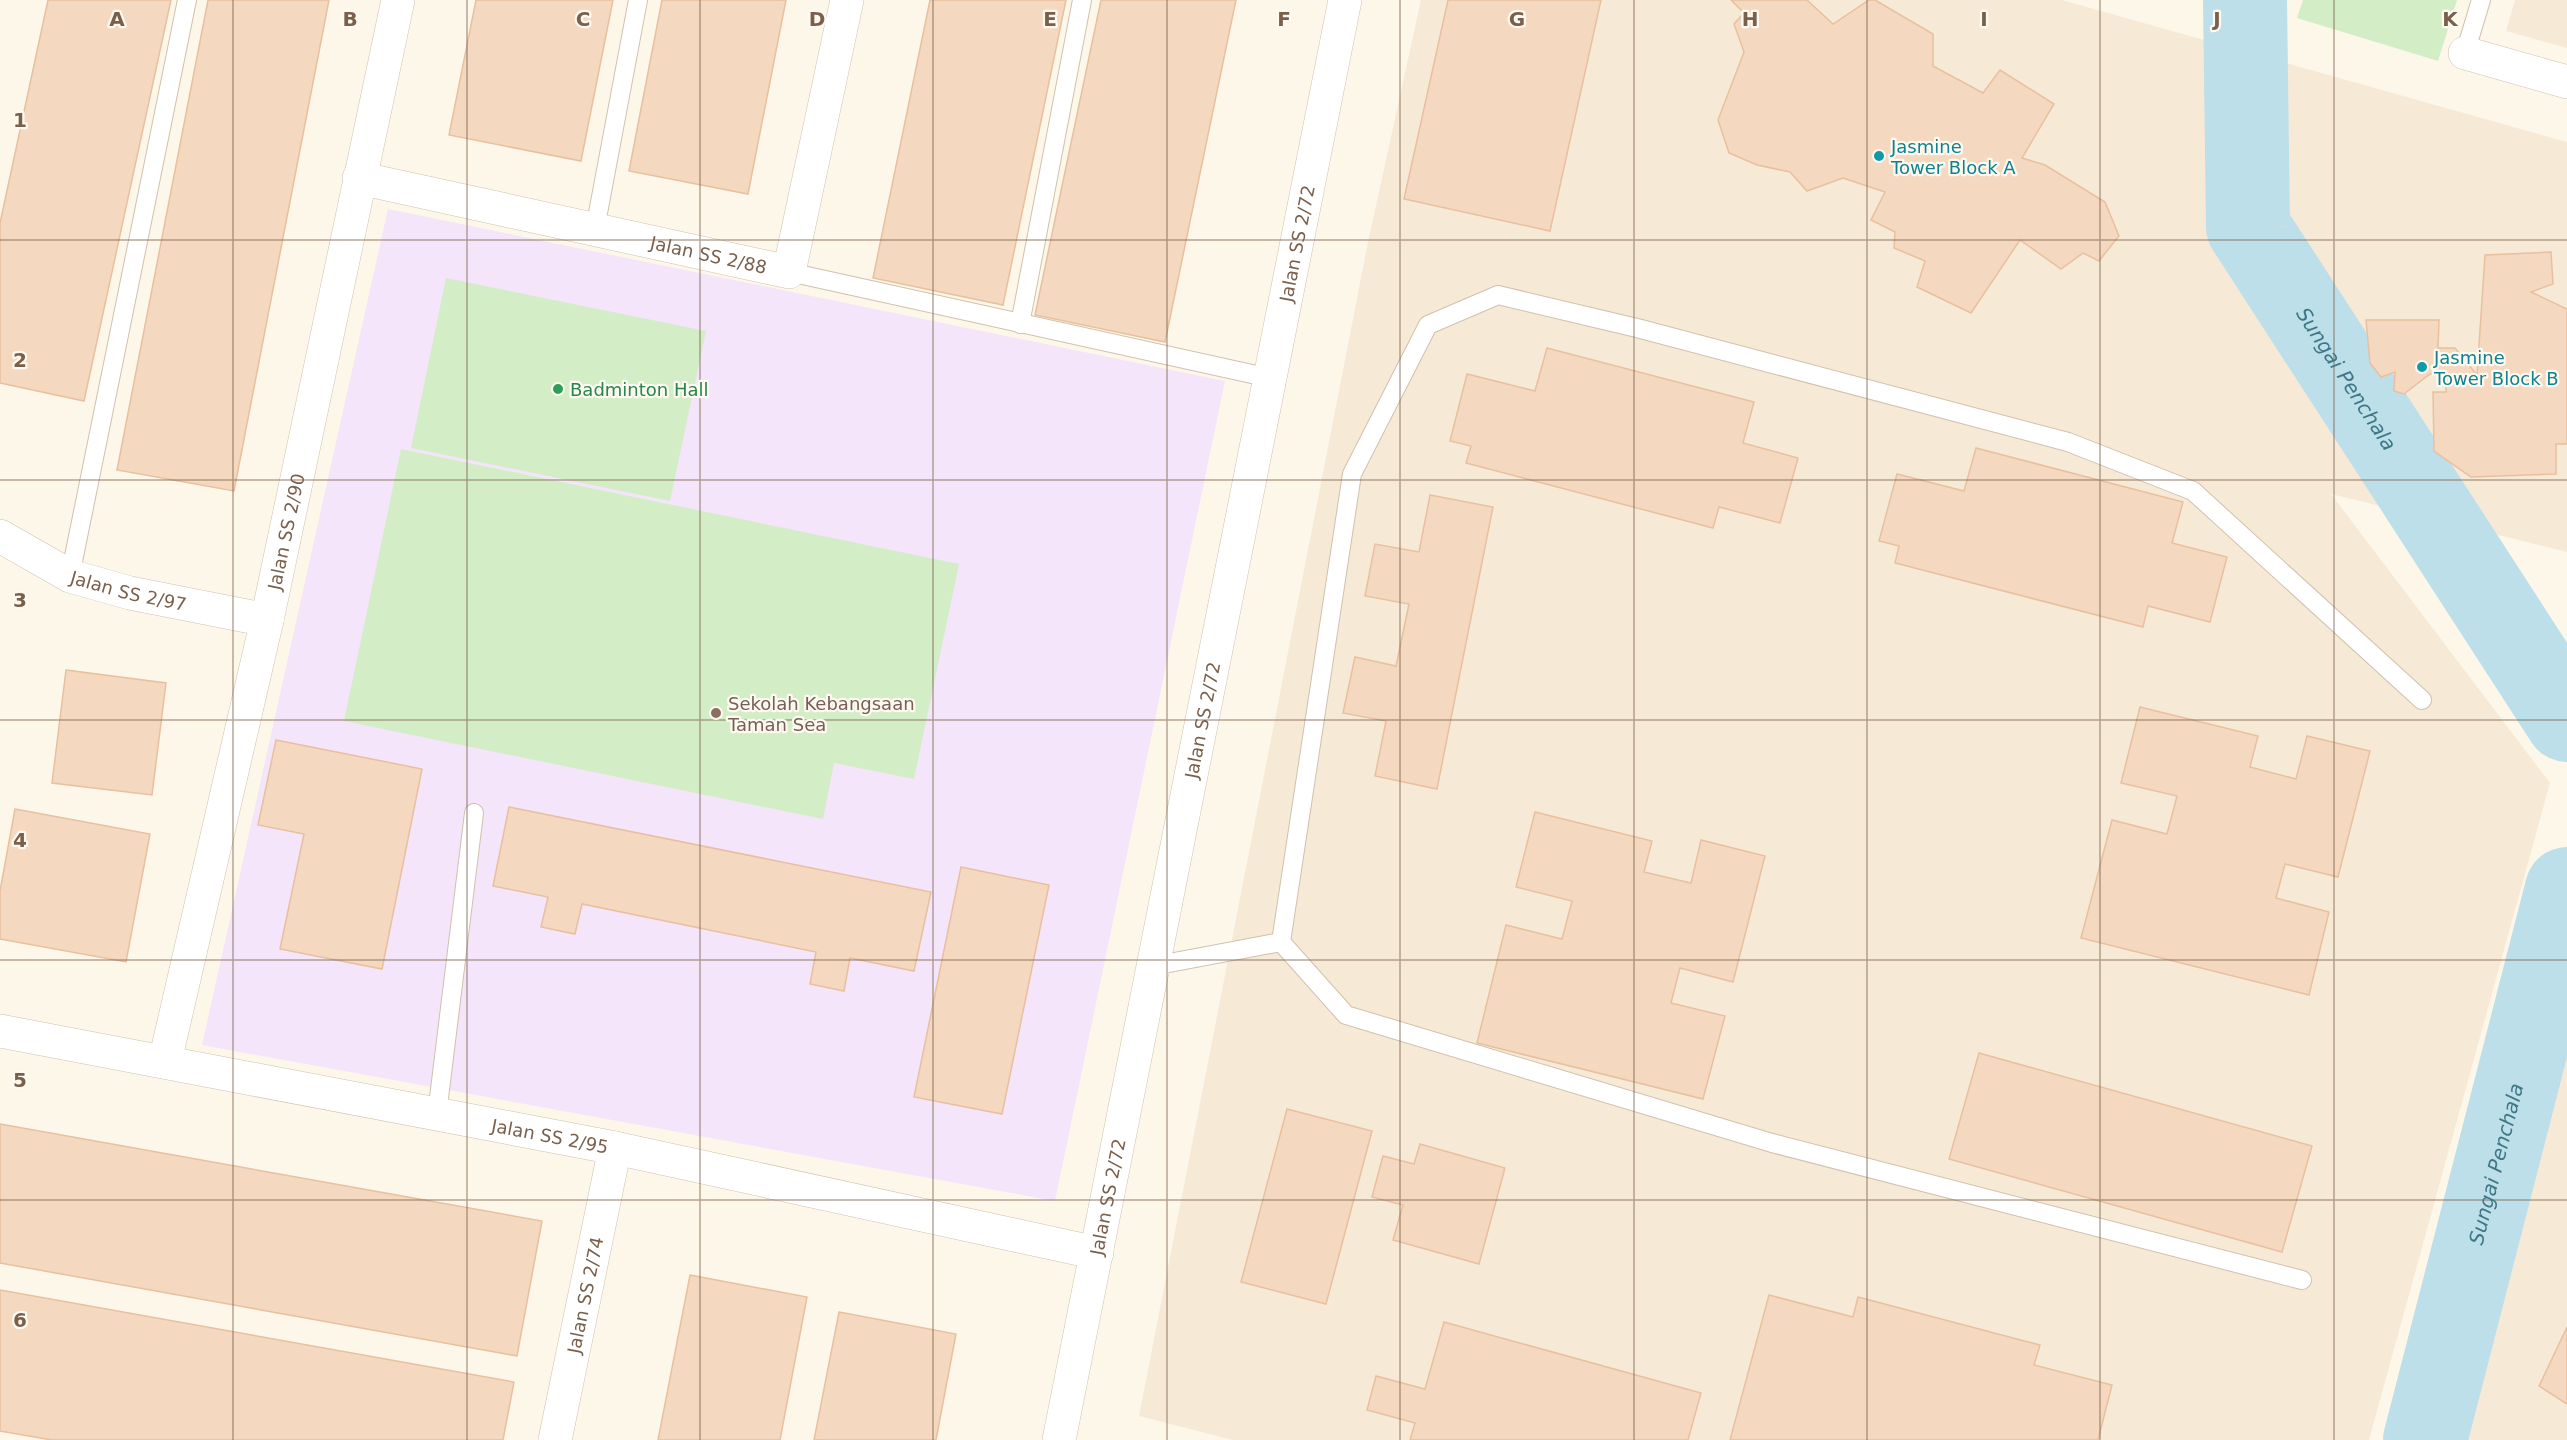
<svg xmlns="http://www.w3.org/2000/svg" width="2567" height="1440" font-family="'DejaVu Sans',sans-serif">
<rect width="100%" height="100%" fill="#fdf7e9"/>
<g fill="#f6ead7">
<path d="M1421,0H2062L2567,142V552L2331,494L2550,783L2369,1440H1233L1139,1416L1368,242Z"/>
<path d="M2515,0H2567V48L2506,31Z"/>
<path d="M2567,1012V1440H2455Z"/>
</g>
<path fill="#f4e5fa" d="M388,209L1225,381L1055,1201L202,1045Z"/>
<g fill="#d3edc6">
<path d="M2303,0H2457L2438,61L2297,18Z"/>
<path d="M446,278L706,331L670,501L411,448Z"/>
<path d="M401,449L959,564L914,779L834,763L823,819L344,721Z"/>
</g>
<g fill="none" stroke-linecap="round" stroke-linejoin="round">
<g stroke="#bcdfe9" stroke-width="84">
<path id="s1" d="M2245,0L2248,227L2567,720"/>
<path id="s2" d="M2425,1440L2567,889"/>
</g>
</g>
<g fill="#f4d8bf" stroke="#e8c09f" stroke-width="1.5">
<path d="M48,0H171L84,401L0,383V223Z"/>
<path d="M208,0H329L234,491L117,470Z"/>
<path d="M476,0H613L581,161L449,135Z"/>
<path d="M662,0H786L748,194L629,171Z"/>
<path d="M930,0H1066L1003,305L873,278Z"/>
<path d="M1101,0H1236L1165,342L1035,315Z"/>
<path d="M1448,0H1601L1550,231L1404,199Z"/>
<path d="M1731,0H1807L1833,24L1869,0H1875L1933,34V66L1983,93L2000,70L2054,104L2022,158L2045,165L2105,202L2119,236L2099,261L2083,253L2061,269L2020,240L1971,313L1917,287L1925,261L1894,248L1895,232L1871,220L1885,192L1843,178L1807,191L1790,172L1757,165L1729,153L1718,120L1744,52L1734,24L1744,13Z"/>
<path d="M2551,252L2553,284L2531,292L2567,309V444H2556V474L2471,477L2434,451L2433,392H2446V371L2430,374L2404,394L2394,391L2395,372L2381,377L2370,363L2366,320H2439L2438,348H2455L2477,375L2485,255Z"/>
<path d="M1547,348L1754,402L1743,443L1798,458L1780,523L1719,507L1713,528L1466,463L1471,446L1450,441L1467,374L1535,391Z"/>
<path d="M1976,448L2183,502L2172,543L2227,557L2210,622L2148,606L2143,627L1895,563L1899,546L1879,541L1897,474L1964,491Z"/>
<path d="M1430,495L1493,507L1437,789L1375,776L1386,721L1343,713L1355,657L1396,666L1409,604L1365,596L1375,544L1419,552Z"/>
<path d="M66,670L166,683L152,795L52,783Z"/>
<path d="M2140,707L2258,736L2250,767L2296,779L2307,736L2370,751L2338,877L2285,864L2276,898L2329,912L2309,995L2081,938L2112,820L2167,834L2177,796L2121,783Z"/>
<path d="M276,740L422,769L382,969L280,949L304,834L258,825Z"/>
<path d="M509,807L931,892L914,971L850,958L844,991L810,984L816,952L582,904L575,934L541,927L548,897L493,886Z"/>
<path d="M15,809L150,834L126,962L0,939V891Z"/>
<path d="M1535,812L1652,841L1644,872L1691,883L1701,840L1765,856L1733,982L1680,968L1671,1003L1725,1016L1703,1099L1477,1043L1506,925L1562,939L1572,901L1516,887Z"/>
<path d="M961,867L1049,885L1002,1114L914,1097Z"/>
<path d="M1979,1053L2312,1146L2282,1252L1949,1159Z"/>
<path d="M1287,1109L1372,1131L1326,1304L1241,1282Z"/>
<path d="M0,1124L542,1221L517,1356L0,1263Z"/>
<path d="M1420,1144L1505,1168L1479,1264L1393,1240L1403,1205L1372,1197L1383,1156L1414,1164Z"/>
<path d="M690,1275L807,1297L780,1440H658Z"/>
<path d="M0,1290L514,1382L503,1440H52L0,1431Z"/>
<path d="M1769,1295L1853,1317L1858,1297L2040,1345L2034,1365L2112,1385L2098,1440H1730Z"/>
<path d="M839,1312L956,1334L936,1440H814Z"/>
<path d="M1444,1322L1701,1393L1688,1440H1410L1415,1423L1367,1410L1376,1376L1425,1389Z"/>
<path d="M2567,1327V1404L2539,1386Z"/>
</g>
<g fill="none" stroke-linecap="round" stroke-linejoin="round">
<g stroke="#d1c0ad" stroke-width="20">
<g id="service">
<path d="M2465,53L2481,0"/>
<path d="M595,229L638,0"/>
<path d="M789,272L1270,378"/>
<path d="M1020,324L1082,0"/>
<path d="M70,576L187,0"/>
<path d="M1153,966L1281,942"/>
<path d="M437,1114L474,813"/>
<path d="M2302,1280L1772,1143L1346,1015L1281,942L1352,474L1428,325L1498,295L1637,328L2068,442L2193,491L2422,700"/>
</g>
</g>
<g stroke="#d1c0ad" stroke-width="34">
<g id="minor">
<path d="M2465,53L2567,82"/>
<path id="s3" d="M359,178L789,272L847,0"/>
<path id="s4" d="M0,536L70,576L130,593L267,620"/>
<path id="s5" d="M0,1031L615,1148L1097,1253"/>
<path id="s6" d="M165,1061L267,620L398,0"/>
<path id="s7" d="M555,1440L615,1148"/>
<path id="s8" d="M1059,1440L1345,0"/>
</g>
</g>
<use href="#service" stroke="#fff" stroke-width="18"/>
<use href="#minor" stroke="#fff" stroke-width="33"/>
</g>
<path fill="none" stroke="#7a5f4b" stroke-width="1.5" stroke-opacity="0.55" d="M233,0V1440M467,0V1440M700,0V1440M933,0V1440M1167,0V1440M1400,0V1440M1634,0V1440M1867,0V1440M2100,0V1440M2334,0V1440M0,240H2567M0,480H2567M0,720H2567M0,960H2567M0,1200H2567"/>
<g fill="#0f9aa8" stroke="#fffaf1" stroke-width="2">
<circle cx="1879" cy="156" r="6"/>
<circle cx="2422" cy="367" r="6"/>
</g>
<circle fill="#2e9e5b" stroke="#fffaf1" stroke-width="2" cx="558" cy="389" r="6"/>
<circle fill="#8d6e63" stroke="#fffaf1" stroke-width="2" cx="716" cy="713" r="6"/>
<g text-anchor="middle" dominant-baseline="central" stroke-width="4.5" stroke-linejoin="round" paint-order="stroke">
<g font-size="18" fill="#0d838f" stroke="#fffaf1" text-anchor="start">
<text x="1891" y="146">Jasmine<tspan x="1891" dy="21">Tower Block A</tspan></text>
<text x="2434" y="357">Jasmine<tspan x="2434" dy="21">Tower Block B</tspan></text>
</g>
<g font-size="18" fill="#7a5f4b" stroke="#fffaf1">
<text stroke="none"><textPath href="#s8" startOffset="1220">Jalan SS 2/72</textPath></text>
<text stroke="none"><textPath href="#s3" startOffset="358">Jalan SS 2/88</textPath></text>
<text stroke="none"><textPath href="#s6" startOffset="543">Jalan SS 2/90</textPath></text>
<text stroke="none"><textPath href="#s4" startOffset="141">Jalan SS 2/97</textPath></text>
<text stroke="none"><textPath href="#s8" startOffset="734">Jalan SS 2/72</textPath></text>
<text stroke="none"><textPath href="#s5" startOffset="560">Jalan SS 2/95</textPath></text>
<text stroke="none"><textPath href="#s8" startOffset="248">Jalan SS 2/72</textPath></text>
<text stroke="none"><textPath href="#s7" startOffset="148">Jalan SS 2/74</textPath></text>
</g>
<g font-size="18" fill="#27864d" stroke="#fffaf1" text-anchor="start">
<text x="570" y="389">Badminton Hall</text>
</g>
<g font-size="18" fill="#785e54" stroke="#fffaf1" text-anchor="start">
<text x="728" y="703">Sekolah Kebangsaan<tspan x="728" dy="21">Taman Sea</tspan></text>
</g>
<g font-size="20" font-style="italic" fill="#3f7787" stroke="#fffaf1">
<text stroke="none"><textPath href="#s1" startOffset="408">Sungai Penchala</textPath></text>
<text stroke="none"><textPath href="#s2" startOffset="285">Sungai Penchala</textPath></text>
</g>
</g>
<g font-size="20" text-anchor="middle" font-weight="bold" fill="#7a5f4b" stroke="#fffaf1" stroke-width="4.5" stroke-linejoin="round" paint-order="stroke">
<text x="117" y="26">A</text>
<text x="350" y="26">B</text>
<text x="583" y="26">C</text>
<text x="817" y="26">D</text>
<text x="1050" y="26">E</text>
<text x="1284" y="26">F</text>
<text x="1517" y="26">G</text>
<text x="1750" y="26">H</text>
<text x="1984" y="26">I</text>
<text x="2217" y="26">J</text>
<text x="2450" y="26">K</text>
<text x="20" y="127">1</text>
<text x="20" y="367">2</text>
<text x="20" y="607">3</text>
<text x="20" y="847">4</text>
<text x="20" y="1087">5</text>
<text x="20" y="1327">6</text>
</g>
</svg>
